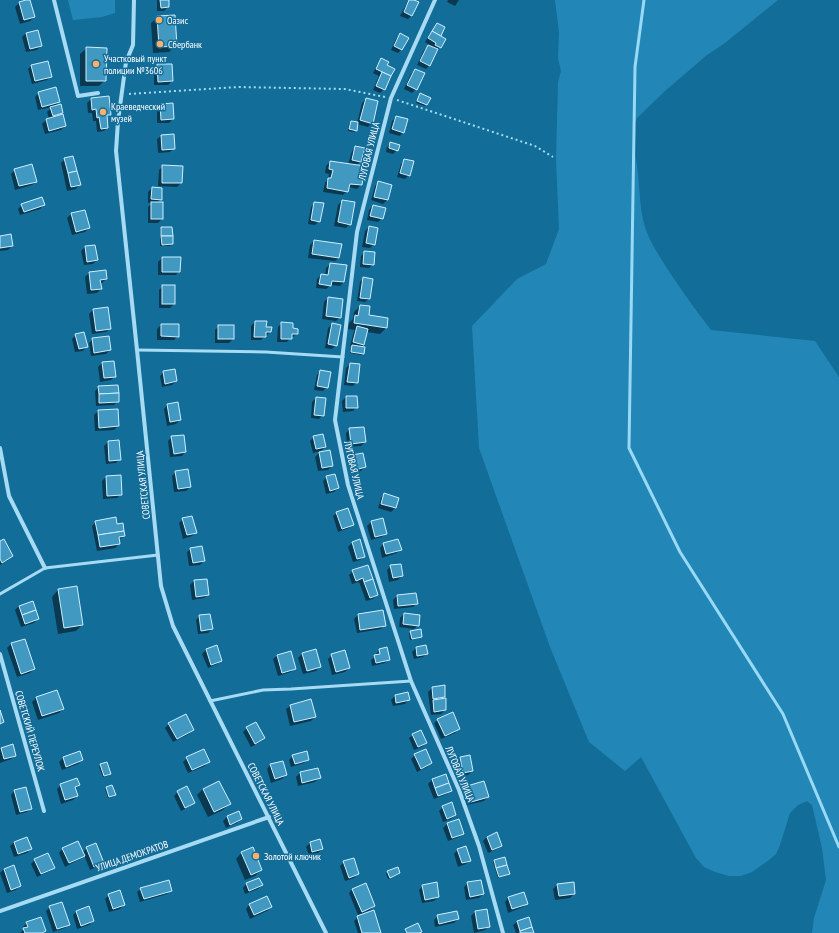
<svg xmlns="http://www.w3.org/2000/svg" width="839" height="933" font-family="'PT Sans Narrow',sans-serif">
<rect width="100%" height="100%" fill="#136d99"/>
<g fill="#2287b6">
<path d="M68,0H115V13L102,17L73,20Z"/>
<path d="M555,0H778L725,43L707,55L665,91L637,118C629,132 635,151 637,166C640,187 639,210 646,230C651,244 660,257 668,270C682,291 696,311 711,330L815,341L839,377V933H812L814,918L826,880L822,848L812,805L807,801L798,805L790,813L780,845L776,854L769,860L752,872L741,876H729L715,872L704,867L696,858L641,757L625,771L589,742L550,647L479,448L472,326L517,279L546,264L559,229L556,159L558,82L561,71L558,58L559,33Z"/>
</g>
<g fill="#0007">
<path d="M29,0L34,17L30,21L20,24L15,7L19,3Z"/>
<path d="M157,0H168V7L164,11H157Z"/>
<path d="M410,0H412V15L408,19L400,16L407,3Z"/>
<path d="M448,0H459L455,6L447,2Z"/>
<path d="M158,17H174L175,46L169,52L153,53L151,23Z"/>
<path d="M437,24L440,35L439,36L440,47L436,51L430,65L426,69L417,65L424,50L429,45L425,42Z"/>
<path d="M26,33L41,46L37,50L26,52L22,37Z"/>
<path d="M400,35L402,49L398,53L391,50L396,39Z"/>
<path d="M87,48L105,80L99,86H80V54Z"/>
<path d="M381,60L386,66L393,69L384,89L380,93L373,90L379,76L373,73L378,64Z"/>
<path d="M32,65L51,76L47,80L32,84L28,69Z"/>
<path d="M158,65L172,81L168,85H154V69Z"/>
<path d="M415,70L416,89L412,93L404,89L411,74Z"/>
<path d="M39,93L59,102L54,107L62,113L58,116L65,126L61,130L45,134L42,124L46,120L49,119L47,112L52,107L38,110L35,97Z"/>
<path d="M420,95L429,98L425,106L416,103Z"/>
<path d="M91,99L110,114L106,118L107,128L104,131L97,132L96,121H93L92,113H88L87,103Z"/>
<path d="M366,99L372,123L368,127L357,124L356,130L354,132L348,131L349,124L351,122L357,123L362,103Z"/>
<path d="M161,105L173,119L169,123H157V109Z"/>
<path d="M396,117L403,132L400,136L389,133L392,121Z"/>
<path d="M161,136L174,148L170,152L158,153L157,139Z"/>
<path d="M391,143L397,150L393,154L386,152L387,147Z"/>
<path d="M356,147L363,149L360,162L356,166L361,185L357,189L348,187L347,191L343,195L323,192L325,183L328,179L329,174L325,173L326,166L330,162L348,165L352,151Z"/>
<path d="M65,159L79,185L76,189L67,191L61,163Z"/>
<path d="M405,160L409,175L405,179L397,177L401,164Z"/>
<path d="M163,166L182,167L181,183L177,187L158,186L159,170Z"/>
<path d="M15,170L36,182L32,185L15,190L11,174Z"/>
<path d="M379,182L387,200L383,204L371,200L375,186Z"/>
<path d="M152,188L161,199L157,203L162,219L158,223H148V207L152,203H148V192Z"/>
<path d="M342,201L350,224L346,228L334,226L338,205Z"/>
<path d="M315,203L319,221L315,225L308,224L311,207Z"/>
<path d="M22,205H44L40,209L20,215L18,209Z"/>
<path d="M373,206L382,218L378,222L367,220L369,210Z"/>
<path d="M71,214L89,228L85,232L72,235L67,218Z"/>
<path d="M369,227L374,244L370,248L362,247L365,231Z"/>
<path d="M161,228L172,244L170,246H160V230Z"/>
<path d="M0,237L12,246L8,250L0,251Z"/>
<path d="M314,241L339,258L335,261L308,258L310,245Z"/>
<path d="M85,247L97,260L93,264L84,265L81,251Z"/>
<path d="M365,252L373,264L369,268L360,267L361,256Z"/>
<path d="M162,258L179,271L176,275H158V262Z"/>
<path d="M330,264L344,282L340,286L331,285L326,289L316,288L317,279L321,275L325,276L326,268Z"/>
<path d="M89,273L106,279L102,283H100L101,289L97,293L87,294L85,277Z"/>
<path d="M364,278L369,299L365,302L357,301L360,282Z"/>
<path d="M163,286L174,304L170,308H159V290Z"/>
<path d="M328,298L340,317L336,321L322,319L324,302Z"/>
<path d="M360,306L368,316L386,328L380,334L367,332L363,345L361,348L363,353L361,355L350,353L351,348L352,347L350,346L354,331L355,330L348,329L349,323L353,319L354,312Z"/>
<path d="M107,308L110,329L106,332L92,334L89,314L93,310Z"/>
<path d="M255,322L270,332L266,336H265L261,340H251V326Z"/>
<path d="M282,323L297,333L293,337H291L287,342H277L278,327Z"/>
<path d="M332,324L336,345L332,349L325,348L328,328Z"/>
<path d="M161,325L178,336L174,340H157V329Z"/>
<path d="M219,326L233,339L229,343H215V330Z"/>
<path d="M76,335L86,347L83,351L75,352L72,339Z"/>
<path d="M93,339L110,350L106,354L91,356L89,343Z"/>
<path d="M102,363L115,376L111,380L100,382L98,367Z"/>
<path d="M350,364L357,382L353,386L344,385L346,368Z"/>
<path d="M321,371L327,387L323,391L314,390L317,375Z"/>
<path d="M164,372L176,381L172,385L162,387L160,376Z"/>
<path d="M99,387L118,401L114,405L96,406L95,391Z"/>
<path d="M346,397L357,407L353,411L343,412L342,401Z"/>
<path d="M316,398L323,415L319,419L311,418L312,402Z"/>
<path d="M167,405L180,420L176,424L167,426L164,409Z"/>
<path d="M98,411L118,426L114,430L95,431L94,415Z"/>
<path d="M350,429L365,442L361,446L347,447L346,433Z"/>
<path d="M172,437L185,452L182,456L170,457L168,441Z"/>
<path d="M314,437L325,447L321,451L313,453L310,441Z"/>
<path d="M108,442H118L120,459L116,463L106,464L104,446Z"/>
<path d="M329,451L332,466L328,470L318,471L315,457L319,453Z"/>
<path d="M352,456L365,467L361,471L351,473L349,460Z"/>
<path d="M176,472L190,487L186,491L174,492L172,476Z"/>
<path d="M106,477H120L121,494L117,498L103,499L102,481Z"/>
<path d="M327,477L338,488L334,492L326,494L323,481Z"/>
<path d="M384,495L398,498L395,508L391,512L378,508L381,498Z"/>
<path d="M337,513L352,524L349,528L338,532L333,516Z"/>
<path d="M183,519L196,532L192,536L183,539L179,523Z"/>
<path d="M96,522L124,536L120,539L118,540L119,544L115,548L97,551L92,526Z"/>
<path d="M371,522L386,533L382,537L371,540L367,526Z"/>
<path d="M359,541L364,556L360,560L353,562L348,547L352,543Z"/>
<path d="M0,542L12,556L8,560L0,565Z"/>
<path d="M383,544L401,549L397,553L382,558L380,548Z"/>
<path d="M191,549L204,561L200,565L189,566L187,552Z"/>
<path d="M368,566L377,595L373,599L366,601L359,582L352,584L349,575L353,571Z"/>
<path d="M391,566L402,576L398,580L389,582L387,570Z"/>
<path d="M194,581L208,595L204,598L192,600L190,585Z"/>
<path d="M76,587L82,625L76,631L58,634L52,597L58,590Z"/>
<path d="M416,594L417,603L413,607L394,609L393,600L397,596Z"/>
<path d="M19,606L38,619L34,623L21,627L15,610Z"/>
<path d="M404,614L418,625L414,629L399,627L400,618Z"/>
<path d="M358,615L384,625L381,629L357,633L354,619Z"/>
<path d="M200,616L212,629L208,633L198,634L196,620Z"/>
<path d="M411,632L421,636L419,638L410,640L409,633Z"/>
<path d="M25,640L34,669L30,673L17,677L7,648L11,644Z"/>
<path d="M416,648L427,653L423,657L414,659L412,652Z"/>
<path d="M206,650L221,660L217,664L208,668L202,654Z"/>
<path d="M380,650L389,659L385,663L372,666L371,660L376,656V654Z"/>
<path d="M290,652L295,668L291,672L278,676L273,659L277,656Z"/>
<path d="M302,654L320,667L316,671L303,674L298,658Z"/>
<path d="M332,655L349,668L345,672L332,675L328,659Z"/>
<path d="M444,686L445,710L441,714L431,715L428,692L432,688Z"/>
<path d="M407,693L408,700L405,704L393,706L391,700L395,696Z"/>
<path d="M36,698L63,709L59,713L38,720L32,702Z"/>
<path d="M290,706L315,717L311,721L290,726L286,709Z"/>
<path d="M438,720L458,729L455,733L441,739L434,723Z"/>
<path d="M169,724L193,730L189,734L173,742L165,728Z"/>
<path d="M247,728L264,738L260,742L251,747L243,732Z"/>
<path d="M413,735L426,743L422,747L414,750L409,738Z"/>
<path d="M1,748L15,756L11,759L0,763V750Z"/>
<path d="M415,755L431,763L427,767L417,772L411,759Z"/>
<path d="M293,756L308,759L304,763L291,767L289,760Z"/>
<path d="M63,758L82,760L78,764L62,770L59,762Z"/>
<path d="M187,758L208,762L205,766L188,773L183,762Z"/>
<path d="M461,758L472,771L468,775L460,776L457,762Z"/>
<path d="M101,765L110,774L108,776L103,777L99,767Z"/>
<path d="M270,765L286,775L282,779L271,783L267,769Z"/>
<path d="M317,769L319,778L315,782L298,786L296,777L300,773Z"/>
<path d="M445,775L451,790L447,794L434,799L428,784L432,780Z"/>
<path d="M484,782L488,797L484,801L467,805L463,790L467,787Z"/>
<path d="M61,785H79L75,789L77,796L73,800L61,804L57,789Z"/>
<path d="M107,788L114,795L113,797L108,798L105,789Z"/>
<path d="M203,789L229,804L223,810L208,817L197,795Z"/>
<path d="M14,791L31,808L27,812L16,815L11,795Z"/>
<path d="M178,792L194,802L190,806L181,811L174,796Z"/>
<path d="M443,807L455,815L451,819L443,822L439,811Z"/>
<path d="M238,812L241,819L237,823L226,828L223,821L227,817Z"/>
<path d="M447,824L463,833L459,837L448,841L443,828Z"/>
<path d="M487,837L501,845L497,849L488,853L483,841Z"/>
<path d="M319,840L322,849L318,853L309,855L306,847L310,843Z"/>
<path d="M14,842L31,849L27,853L14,857L10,846Z"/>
<path d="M77,842L82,853L87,848L103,862L99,866L90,870L84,855L80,859L65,867L59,853L62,849Z"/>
<path d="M457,850L470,860L466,864L458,867L454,854Z"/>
<path d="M242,852L261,870L255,876L245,880L236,859Z"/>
<path d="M35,860L54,867L50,871L37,877L31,864Z"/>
<path d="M495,860L509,873L507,875L498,878L493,862Z"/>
<path d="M344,862L358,874L354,878L345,881L340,866Z"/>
<path d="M397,868L399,873L398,875L388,879L386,874L387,872Z"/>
<path d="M4,869L20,886L16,890L7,893L0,873Z"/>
<path d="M468,883L483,894L479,898L466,900L464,887Z"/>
<path d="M246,884L262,885L258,889L245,894L243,888Z"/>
<path d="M557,885L574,894L570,898L555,900L553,889Z"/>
<path d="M423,886L438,897L434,901L422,903L419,890Z"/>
<path d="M141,889L171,890L167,894L140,902L137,892Z"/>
<path d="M352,889L374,906L370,910L358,915L349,893Z"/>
<path d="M109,895L124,905L120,909L109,912L105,899Z"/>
<path d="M508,898L527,903L523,907L508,913L505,902Z"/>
<path d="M249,905L271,907L267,911L250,919L246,909Z"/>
<path d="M50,907L69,924L65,928L53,932L46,911Z"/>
<path d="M486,910L489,926L485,930L474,933L471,916L475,912Z"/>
<path d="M77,911L93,921L89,925L77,929L73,915Z"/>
<path d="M438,916L458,919L454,923L435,927L434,920Z"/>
<path d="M358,917L380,933H358L354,921Z"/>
<path d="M517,922L533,933H516L513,925Z"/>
<path d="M27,923L45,931L43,933H20L24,929L23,927Z"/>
</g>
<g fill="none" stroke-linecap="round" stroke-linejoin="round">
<path stroke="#98daf6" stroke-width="3" d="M644,0L635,67L629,448L680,552L783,714L839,847"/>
</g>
<g fill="#4199c2" stroke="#ceeefd">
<path d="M26,0H30L35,17L24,20L19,2Z"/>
<path d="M160,0H169V7L161,8Z"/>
<path d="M409,0H414L419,2L412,16L404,12Z"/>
<path d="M175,15L177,46L159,47L157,16Z"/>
<path d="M437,23L445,27L441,36L432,31Z"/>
<path d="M38,30L42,46L30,49L26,33Z"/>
<path d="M432,31L446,39L441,48L435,45L436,43L428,38Z"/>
<path d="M400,33L409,38L402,50L394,46Z"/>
<path d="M428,45L438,49L430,66L420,61Z"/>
<path d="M86,47L107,48L106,81H86Z"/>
<path d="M381,58L389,62L387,65L395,69L391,76L376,69Z"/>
<path d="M48,61L52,77L35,81L31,65Z"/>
<path d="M157,64H172L173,81L158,82Z"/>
<path d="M415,69L425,73L417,90L407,85Z"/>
<path d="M382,72L391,76L385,90L376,86Z"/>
<path d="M56,87L60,102L42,107L38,92Z"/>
<path d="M420,93L431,98L427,105L417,101Z"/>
<path d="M109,96L111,115H107L108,128L101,129L99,117L97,118L96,109L92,110L91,98Z"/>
<path d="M366,98L378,101L373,124L360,120Z"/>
<path d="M173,103L174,119L161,120L160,104Z"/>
<path d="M61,104L63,113L53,116L50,107Z"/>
<path d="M63,114L66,126L49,131L46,119Z"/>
<path d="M396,116L408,119L404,133L392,129Z"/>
<path d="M351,121L358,122L357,131L349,129Z"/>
<path d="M174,134L175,149L162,150L161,135Z"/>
<path d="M390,142L400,145L398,151L389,148Z"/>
<path d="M355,146L365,148L361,162L352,160Z"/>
<path d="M73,156L77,171L68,173L64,158Z"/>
<path d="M404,159L414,161L410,176L400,173Z"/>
<path d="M330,161L365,166L362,185L350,184L348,192L327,188L328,178H331L333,170L329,169Z"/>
<path d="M32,164L37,182L19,186L14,169Z"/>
<path d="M162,165L183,166L182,183H162Z"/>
<path d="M77,171L81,185L71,187L68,173Z"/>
<path d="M378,181L392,185L388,200L374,197Z"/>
<path d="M152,187L162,188V200L151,199Z"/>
<path d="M42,197L45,205L24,212L21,204Z"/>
<path d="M342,200L355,202L351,225L338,222Z"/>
<rect x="151" y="202" width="12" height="17"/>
<path d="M314,202L324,203L320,222L311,220Z"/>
<path d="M373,205L386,208L383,219L370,216Z"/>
<path d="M85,210L90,228L76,232L71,213Z"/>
<path d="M369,226L378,228L375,245L366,243Z"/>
<path d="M161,227H172L173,236H161Z"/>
<path d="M11,234L13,246L0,248V236Z"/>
<path d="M161,236H173V244L162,245Z"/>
<path d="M314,240L342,244L339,258L312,254Z"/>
<path d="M95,245L98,260L87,262L85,246Z"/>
<path d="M364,251L375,252L374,265L363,264Z"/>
<path d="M162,257H181L180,272H162Z"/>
<path d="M330,263L347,265L344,282L332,281L331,286L319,284L321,274L328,275Z"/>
<path d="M106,270L107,279L100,280L102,289L91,290L89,272Z"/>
<path d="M363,277L373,279L370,299L360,298Z"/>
<rect x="162" y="285" width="13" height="19"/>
<path d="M328,297L343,299L341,318L326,316Z"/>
<path d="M360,305L370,306L369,315L388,318L387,328L354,323L355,315L358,316Z"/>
<path d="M108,307L111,329L96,331L93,309Z"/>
<path d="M255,321H267L266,327H272L271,332H266V337H254Z"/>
<path d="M281,322L293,323V328L298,329V334H292V339H281Z"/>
<path d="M332,323L341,325L337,346L328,344Z"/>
<path d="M161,324H179V337L161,336Z"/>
<rect x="218" y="325" width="16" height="14"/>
<path d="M357,326L368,329L364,345L353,342Z"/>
<path d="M84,332L88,347L79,349L75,334Z"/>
<path d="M109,336L111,350L94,353L92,338Z"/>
<path d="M352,345L365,347L364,354L351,352Z"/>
<path d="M114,361L116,377L104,378L102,362Z"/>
<path d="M350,363L360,364L358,383L347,382Z"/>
<path d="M175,369L177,381L165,384L163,371Z"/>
<path d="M320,370L331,372L328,388L317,386Z"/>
<path d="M118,385L119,393L99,394L98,386Z"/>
<path d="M119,393V402L99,403V394Z"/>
<path d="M346,396H357L358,408H346Z"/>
<path d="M316,397L326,398L324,416L314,415Z"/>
<path d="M178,402L181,420L170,422L167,404Z"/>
<path d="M118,409L119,426L99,428L98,410Z"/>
<path d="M364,427L366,442L351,444L349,428Z"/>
<path d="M323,434L326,447L316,449L313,436Z"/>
<path d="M184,435L186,452L174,454L171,436Z"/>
<path d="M119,440L121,460L109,461L108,441Z"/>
<path d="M330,450L333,466L322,468L319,452Z"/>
<path d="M363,453L366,467L355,470L352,455Z"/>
<path d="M188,469L191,487L178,489L175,471Z"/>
<path d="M335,474L339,488L330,491L326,476Z"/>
<path d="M121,475L122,495L107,496L106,476Z"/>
<path d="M384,493L399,498L396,508L381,504Z"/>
<path d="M348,508L354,525L342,529L336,512Z"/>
<path d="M192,516L197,533L187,535L182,518Z"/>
<path d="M116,517L117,524L123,523L124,531L98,535L95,521Z"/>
<path d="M383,518L387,534L375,537L371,521Z"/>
<path d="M124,531L125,536L119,537L120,544L100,547L98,535Z"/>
<path d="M4,539L13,556L2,563L0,559V541Z"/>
<path d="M360,539L365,557L357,559L352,542Z"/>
<path d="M398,539L402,550L386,554L383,543Z"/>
<path d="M202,546L205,561L193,563L190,548Z"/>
<path d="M401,564L403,576L393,578L390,565Z"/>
<path d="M368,565L373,579L364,582L363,578L356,581L352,570Z"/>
<path d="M207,579L209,595L196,597L194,580Z"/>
<path d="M373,579L378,595L370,598L364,582Z"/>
<path d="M77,586L83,625L64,628L58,589Z"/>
<path d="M416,593L418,604L398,606L397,595Z"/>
<path d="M33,601L36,610L22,615L19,606Z"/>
<path d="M36,610L39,619L25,624L22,615Z"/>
<path d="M383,610L386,626L360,630L358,614Z"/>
<path d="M404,613L420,615L419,626L403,624Z"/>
<path d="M210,614L213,629L201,631L199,615Z"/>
<path d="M421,629L422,637L412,639L410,631Z"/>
<path d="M25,639L35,669L21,674L11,643Z"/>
<path d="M217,645L222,661L211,665L206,649Z"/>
<path d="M426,645L428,654L417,656L416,647Z"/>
<path d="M387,647L390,660L376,663L374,655L380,654L379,649Z"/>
<path d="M316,649L321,667L307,671L302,653Z"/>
<path d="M345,650L350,668L336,672L331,654Z"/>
<path d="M291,651L296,669L282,673L277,655Z"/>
<path d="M445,685V697L433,699L432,687Z"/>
<path d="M57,690L64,709L42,716L36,697Z"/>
<path d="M408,692L410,700L396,703L395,695Z"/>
<path d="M446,698V710L434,712L433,700Z"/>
<path d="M311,699L316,717L294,722L290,705Z"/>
<path d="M0,710L4,722L0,724Z"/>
<path d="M453,712L460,729L445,736L437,719Z"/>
<path d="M186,714L194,730L177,739L168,723Z"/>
<path d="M256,722L265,738L255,744L246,727Z"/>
<path d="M421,730L427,743L418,747L412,734Z"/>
<path d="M13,744L16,756L4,759L1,748Z"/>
<path d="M204,749L210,762L192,770L186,757Z"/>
<path d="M426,749L432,763L421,769L414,754Z"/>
<path d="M80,751L83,760L66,767L63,757Z"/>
<path d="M307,751L309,760L295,764L292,755Z"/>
<path d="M470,755L473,771L463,773L460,757Z"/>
<path d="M283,761L287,775L275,779L270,764Z"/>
<path d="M107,762L111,774L104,776L100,764Z"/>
<path d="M318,768L321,778L302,783L300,772Z"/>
<path d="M446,774L449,783L435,788L432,779Z"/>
<path d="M77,778L80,785L75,787L78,796L65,800L60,784Z"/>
<path d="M219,781L231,804L214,812L203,789Z"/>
<path d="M484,781L489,797L471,802L467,786Z"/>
<path d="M449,783L452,791L438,796L435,788Z"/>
<path d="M112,785L116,795L109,797L106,787Z"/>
<path d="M187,786L195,803L185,808L177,791Z"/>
<path d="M26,787L32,809L20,812L14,790Z"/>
<path d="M452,802L456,815L447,819L442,806Z"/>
<path d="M239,811L242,819L230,825L227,816Z"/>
<path d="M459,819L464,834L452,838L447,823Z"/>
<path d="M497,832L502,846L492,850L487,837Z"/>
<path d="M27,837L32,849L18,854L14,842Z"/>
<path d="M320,839L323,849L312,852L310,842Z"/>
<path d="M78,841L85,856L69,863L62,848Z"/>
<path d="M96,843L104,863L94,867L86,847Z"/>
<path d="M466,846L471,861L462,863L457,849Z"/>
<path d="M253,847L262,870L251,875L241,852Z"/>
<path d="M48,853L55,868L41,874L34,859Z"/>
<path d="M505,857L507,865L496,868L494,860Z"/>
<path d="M354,858L359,874L349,878L343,861Z"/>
<path d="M14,865L21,886L11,890L4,869Z"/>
<path d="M507,865L510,874L499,877L496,868Z"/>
<path d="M398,867L400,873L390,878L387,871Z"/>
<path d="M259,878L263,885L249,891L246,883Z"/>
<path d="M169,880L172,891L144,899L140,888Z"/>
<path d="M481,880L484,894L470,897L467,882Z"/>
<path d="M437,882L439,897L425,900L422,885Z"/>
<path d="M574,882L575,894L559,896L557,884Z"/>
<path d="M366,883L375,906L362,912L352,889Z"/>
<path d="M120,890L125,905L113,909L108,894Z"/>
<path d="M524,892L528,904L512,909L508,897Z"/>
<path d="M267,896L272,907L254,915L249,904Z"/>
<path d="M62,902L70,925L57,929L49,906Z"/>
<path d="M89,906L94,921L81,926L76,911Z"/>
<path d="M487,909L490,927L478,929L475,911Z"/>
<path d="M374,910L381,933H362L357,916Z"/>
<path d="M457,911L459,919L439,924L437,915Z"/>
<path d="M41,917L46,931L42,933H25L23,928L28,927L26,922Z"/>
<path d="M529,917L532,927L520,931L517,921Z"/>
<path d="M418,923L422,932L419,933H407L405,929Z"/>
<path d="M532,927L534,933H520V931Z"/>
</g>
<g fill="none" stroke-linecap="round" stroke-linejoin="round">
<g stroke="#a6dbf3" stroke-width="2" stroke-dasharray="2 3" stroke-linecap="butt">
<path d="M129,94L238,87L345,89L385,97"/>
<path d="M397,100L535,146L553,157"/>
</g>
<g stroke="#a6dbf3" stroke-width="3">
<path d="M137,350L266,352L343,357"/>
<path d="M0,594L45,568L158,555"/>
<path d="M210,701L263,690L291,689L411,681"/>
</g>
<g stroke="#a6dbf3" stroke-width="4">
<path d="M54,0L78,96L98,93"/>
<path d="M134,0L133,45L126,62L118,121L116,151L137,350L161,586L173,626L326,933"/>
<path d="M435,0L391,98L357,232L335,420L348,485L411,681L459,790L479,846L503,933"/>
<path d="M0,448L9,496L45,568"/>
<path d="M0,654L44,811"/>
<path d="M0,911L269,817"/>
</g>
</g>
<g fill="#ffb068" stroke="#136d99" stroke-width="1.5">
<circle cx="159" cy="20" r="4"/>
<circle cx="160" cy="44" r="4"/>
<circle cx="96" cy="64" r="4"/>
<circle cx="103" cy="112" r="4"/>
<circle cx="256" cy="856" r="4"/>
</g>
<g text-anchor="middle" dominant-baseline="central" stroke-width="3" stroke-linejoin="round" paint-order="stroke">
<g font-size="10" fill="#fff" stroke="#136d99" text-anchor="start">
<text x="167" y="20">Оазис</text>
<text x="168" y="44">Сбербанк</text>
<text x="104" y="58">Участковый пункт<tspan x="104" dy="12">полиции №3606</tspan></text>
<text x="111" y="106">Краеведческий<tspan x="111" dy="12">музей</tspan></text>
<text x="264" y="856">Золотой ключик</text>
</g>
<g font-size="10" fill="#fff" stroke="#136d99">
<text transform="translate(369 151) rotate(-76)">ЛУГОВАЯ УЛИЦА</text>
<text transform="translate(354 470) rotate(77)">ЛУГОВАЯ УЛИЦА</text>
<text transform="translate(143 485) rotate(-96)">СОВЕТСКАЯ УЛИЦА</text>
<text transform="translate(30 731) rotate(74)">СОВЕТСКИЙ ПЕРЕУЛОК</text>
<text transform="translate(460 774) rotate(67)">ЛУГОВАЯ УЛИЦА</text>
<text transform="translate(266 794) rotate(63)">СОВЕТСКАЯ УЛИЦА</text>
<text transform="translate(132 856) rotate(-19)">УЛИЦА ДЕМОКРАТОВ</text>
</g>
</g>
</svg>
